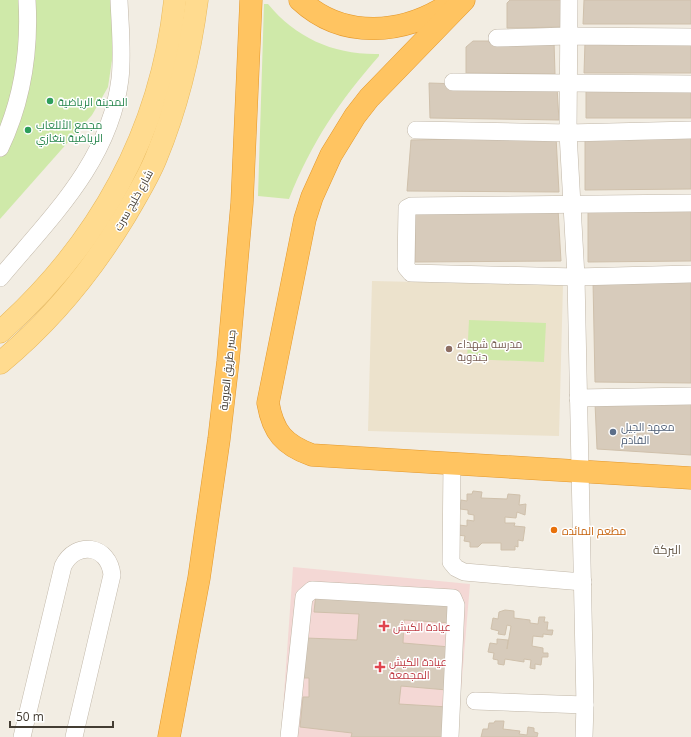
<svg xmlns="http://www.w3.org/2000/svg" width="691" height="737" font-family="'Open Sans',Cairo,sans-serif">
<rect width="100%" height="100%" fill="#f2ede3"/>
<path fill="#ece2cc" d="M372,281L563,285L559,436L368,431Z"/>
<path fill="#f4d8d5" d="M293,567L470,584L457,737H281Z"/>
<g fill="#cfe9a9">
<path d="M0,0H113L116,33L108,87L92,115L0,219Z"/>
<path d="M264,4H268C296,38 334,55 379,54V56C339,102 312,141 289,199L258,196Z"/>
<path d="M469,320L546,323L544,362L467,359Z"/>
</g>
<g fill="#d7cbbb" stroke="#cfc0ab">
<path d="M510,0H562V27L507,28V3Z"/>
<path d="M584,0H691V24H583Z"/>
<path d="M473,41H554L555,74L466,73V47Z"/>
<path d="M585,42H691V73H584Z"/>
<path d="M429,83L557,87L559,120L430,118Z"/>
<path d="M691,87V118H586V88Z"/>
<path d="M691,136V189L585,190V138Z"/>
<path d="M556,137L559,192L407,191L411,140Z"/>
<path d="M558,209L561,261L415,262V211Z"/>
<path d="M691,209V261L588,262V210Z"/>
<path d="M691,280V383L595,382L593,281Z"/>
<path d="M691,401V455L597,449L595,403Z"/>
<path d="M473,491L482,492L481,498L507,499L508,494L520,495L519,505L526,504L525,515L517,512L516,518L505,517V523H515L514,526L525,527L523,541L518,540V547L515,546V550H501V543H482L478,547H470V542L464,541L465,536L458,535L459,525L467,526V520L474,521V515L468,514V510L460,509L461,500L467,501V494H472Z"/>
<path d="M316,593L453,604L452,623L404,620L403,643L450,647L447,690L401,686L399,704L448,707L446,737H351L352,733L300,727L303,697H309V678H304L306,638L357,640L359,614L314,612Z"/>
<path d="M505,610L514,611V618L530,620V623L538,624L539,617H545L544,622H548L547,630H553L552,635L543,634V637L533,636L532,646L543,648V653H548V657H542L541,665L535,664V669L530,668L531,660L524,659V662L505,659L504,665L498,664V660L493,659L494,653L488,652L490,643L497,644V639L508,640L507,649L511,626L507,625L505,635L498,634L499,631L491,629L493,618L498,619L499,612Z"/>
<path d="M495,721H504L503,729L520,731L519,734L527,735L528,727L534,728V732L538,733L537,737H481L483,729H488L489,723H494Z"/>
</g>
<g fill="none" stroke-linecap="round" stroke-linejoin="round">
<g stroke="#c1b7a8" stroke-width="18">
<g id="minor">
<path d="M569,0L568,133L576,277L585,705L584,737"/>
<path d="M497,38L568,36L691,37"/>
<path d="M453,82L691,84"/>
<path d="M416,130L568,133L691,130"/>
<path d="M0,148C22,102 30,51 27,0"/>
<path d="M691,203L411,206L407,208L406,267L411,273L576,277L691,274"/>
<path d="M0,278C50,218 110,161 120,79C123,53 120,26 119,0"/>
<path d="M578,398L691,396"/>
<path d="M452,463L451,562L456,568L464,572L583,582"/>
<path d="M475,701L585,705"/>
<path d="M22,737L63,566C76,540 109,545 112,575L74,737"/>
<path d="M289,737L304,597L312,590L453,598L456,605L450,737"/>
</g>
</g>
<g stroke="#e8b85b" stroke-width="23">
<g id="major">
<path d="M0,332C99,244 161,132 175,0"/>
<path d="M0,363C51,321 91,272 125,216C136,197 148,178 156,158C177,107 190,54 197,0"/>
</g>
</g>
<g stroke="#e3982c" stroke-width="23">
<g id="highway">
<path d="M300,0C343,40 404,35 451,3"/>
<path d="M464,0L369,98L355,116L331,155L312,197L305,219L268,403C273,432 284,445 312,455L691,478"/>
<path d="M169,737L199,578L219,439L228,361L242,203L251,0"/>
</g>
</g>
<use href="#minor" stroke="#fff" stroke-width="17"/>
<use href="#major" stroke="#ffdb8f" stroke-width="22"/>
<use href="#highway" stroke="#ffc461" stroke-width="22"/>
</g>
<g fill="#2e9e5b" stroke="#fff" stroke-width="1.5">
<circle cx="50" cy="101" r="4"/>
<circle cx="28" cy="130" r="4"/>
</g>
<circle fill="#8d6e63" stroke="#fff" stroke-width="1.5" cx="449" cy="349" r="4"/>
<circle fill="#5c6f8a" stroke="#fff" stroke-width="1.5" cx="613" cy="432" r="4"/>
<circle fill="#e8710a" stroke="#fff" stroke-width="1.5" cx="554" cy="530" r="4"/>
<g fill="#e0444e" stroke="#fff" stroke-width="1.5">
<path d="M382 620h4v4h4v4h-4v4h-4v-4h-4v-4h4z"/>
<path d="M378 661h4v4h4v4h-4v4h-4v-4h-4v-4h4z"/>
</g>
<g text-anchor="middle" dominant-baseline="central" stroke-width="3" stroke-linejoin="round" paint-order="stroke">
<g font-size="11" fill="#27864d" stroke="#fff" text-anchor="start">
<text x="58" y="101">المدينة الرياضية</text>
<text x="36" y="124">مجمع الأللعاب<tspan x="36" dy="13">الرياضية بنغازي</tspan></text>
</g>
<g font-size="11" fill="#443d33" stroke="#fff">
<text transform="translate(133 200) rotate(-61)">شارع خليج سرت</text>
<text transform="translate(227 370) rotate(-84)">جسر طريق العروبة</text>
</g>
<g font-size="11" fill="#785e54" stroke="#fff" text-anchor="start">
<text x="457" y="343">مدرسة شهداء<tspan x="457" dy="13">جندوبة</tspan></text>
</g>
<g font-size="11" fill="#4e5e75" stroke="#fff" text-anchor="start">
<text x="621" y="426">معهد الجيل<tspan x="621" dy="13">القادم</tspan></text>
</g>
<g font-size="11" fill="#c56008" stroke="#fff" text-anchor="start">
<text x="562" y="530">مطعم المائده</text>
</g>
<g font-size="11" fill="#be3a42" stroke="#fff" text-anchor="start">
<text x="393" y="626">عيادة الكيش</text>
<text x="389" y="661">عيادة الكيش<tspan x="389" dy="13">المجمعة</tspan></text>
</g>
<g font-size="12" fill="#675a4a" stroke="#fff">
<text x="667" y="549">البركة</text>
</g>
</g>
<path d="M10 721v6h103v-6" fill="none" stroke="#443d33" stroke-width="2"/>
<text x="16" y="721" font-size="12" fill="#443d33" stroke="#ffffff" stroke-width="3" paint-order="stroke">50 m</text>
</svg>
